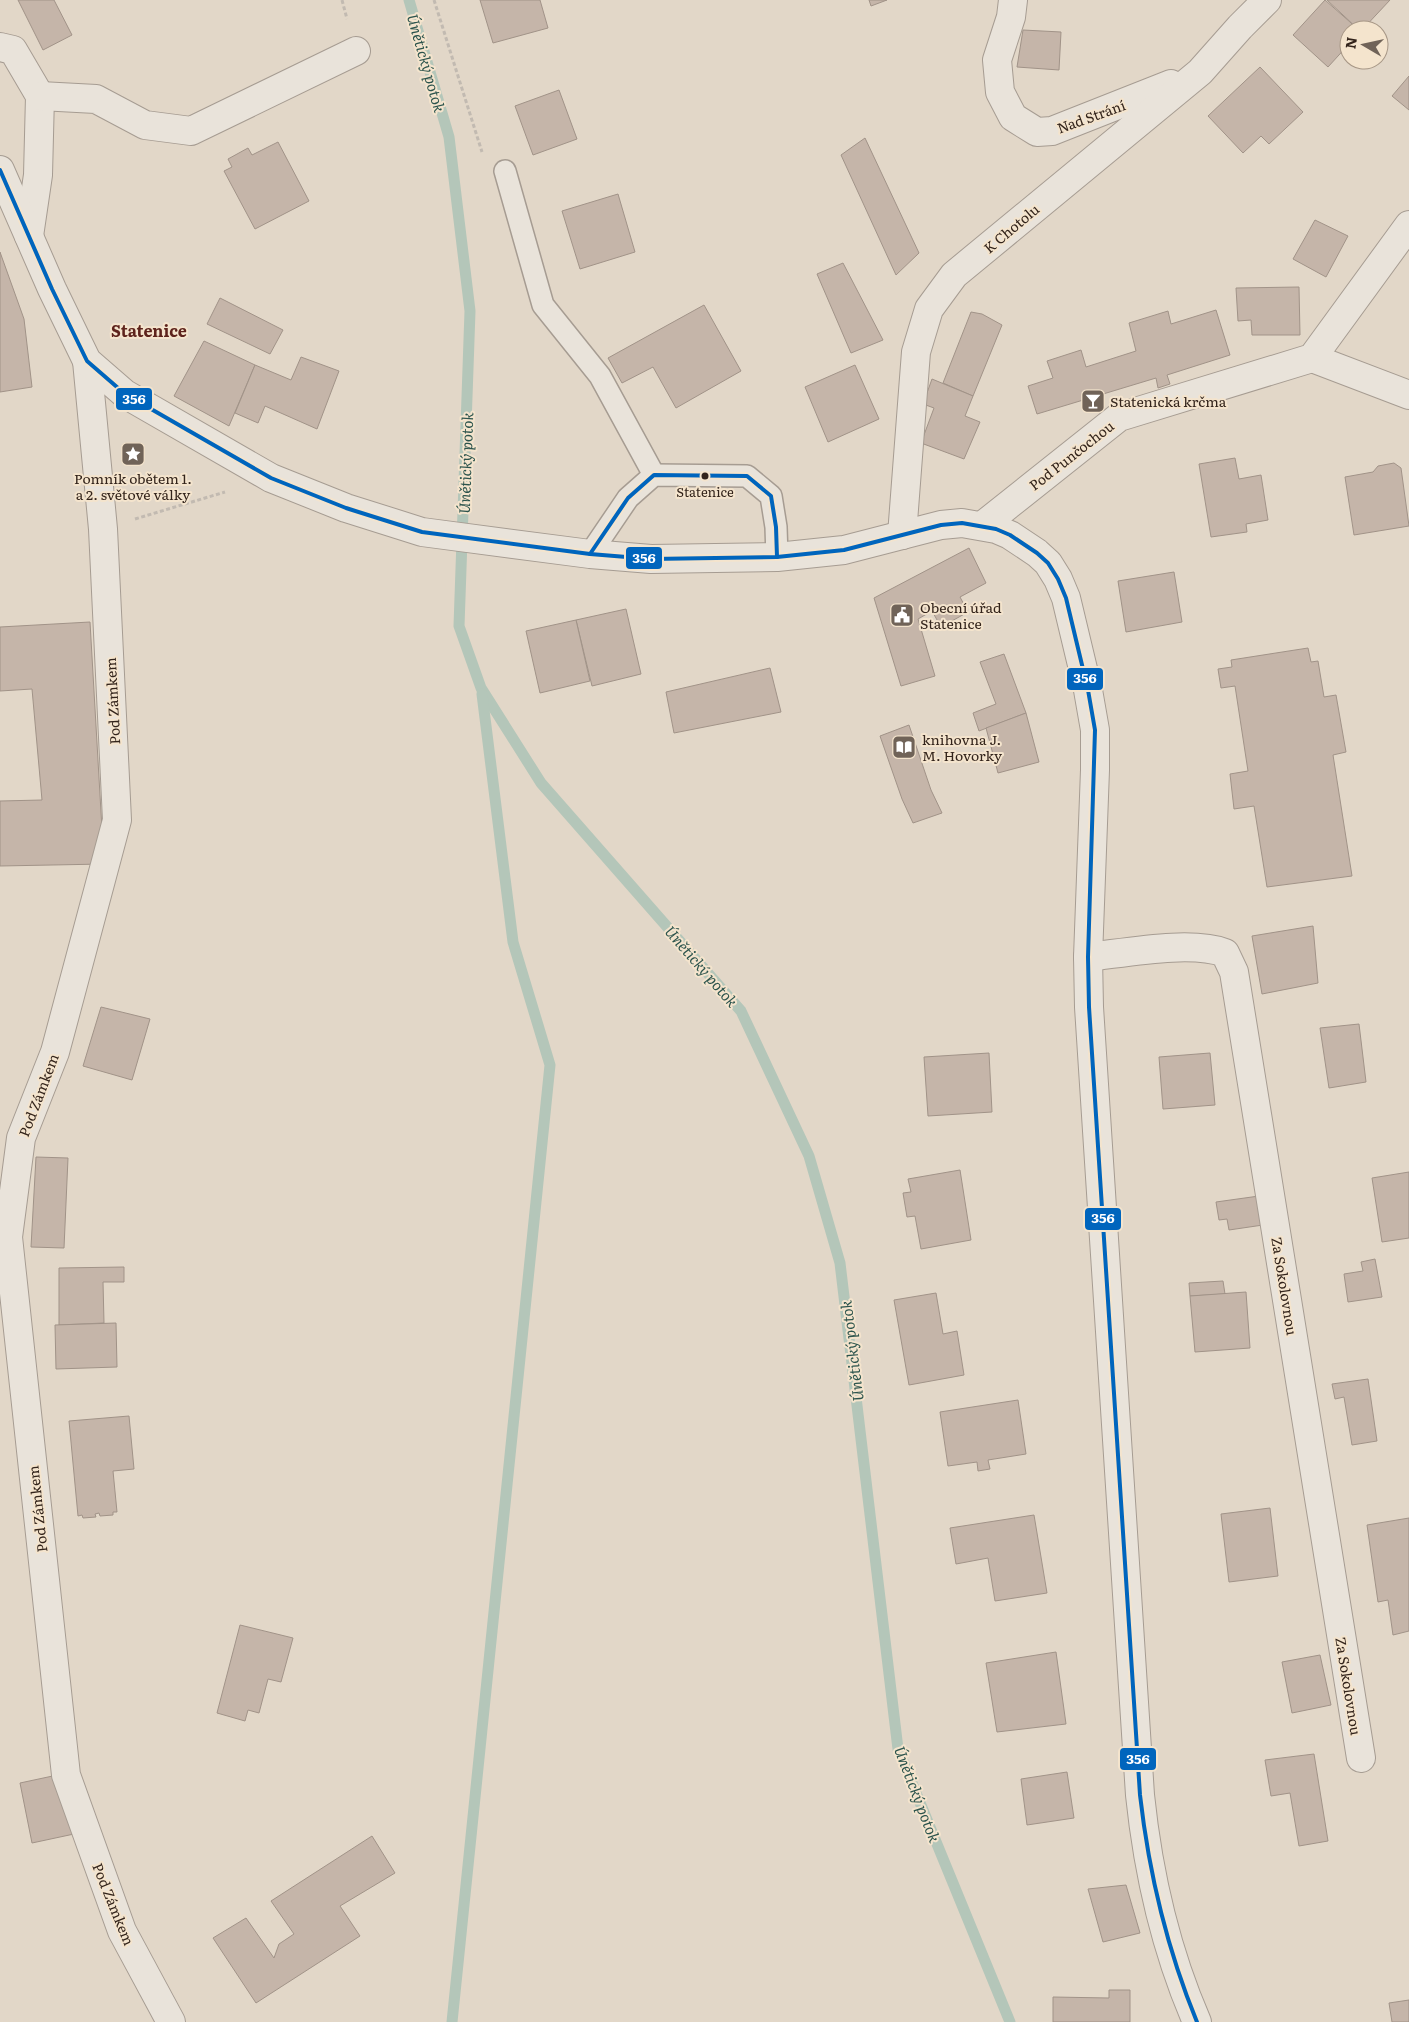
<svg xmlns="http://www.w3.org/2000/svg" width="1409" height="2022" font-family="Literata,serif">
<rect width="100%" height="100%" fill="#e2d7c8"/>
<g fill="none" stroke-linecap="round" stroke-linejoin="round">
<g stroke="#b4c6b9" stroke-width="11">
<path d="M409,0L449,137L470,311L459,626L481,688L541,783L741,1011L809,1156L840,1263L898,1749L1010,2022"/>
<path d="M452,2022L550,1065L513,942L482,694"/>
</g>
</g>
<g fill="#c5b5a9" stroke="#a19388">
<path d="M18,0H54L72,35L43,50Z"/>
<path d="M480,0H540L548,28L493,43Z"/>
<path d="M869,0H887L871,6Z"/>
<path d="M1325,0L1359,30H1349V44L1328,67L1293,35Z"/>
<path d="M1327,0H1390L1362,30H1359Z"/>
<path d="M1023,30L1061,32L1059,70L1017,67Z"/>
<path d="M1260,67L1303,112L1269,144L1261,136L1243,153L1208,116Z"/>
<path d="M1409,76V110L1392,96Z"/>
<path d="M559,90L577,139L533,155L515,106Z"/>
<path d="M865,138L919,253L896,275L841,155Z"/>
<path d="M278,142L309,201L255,229L224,171L232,167L228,159L248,148L252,155Z"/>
<path d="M618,194L635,252L580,269L562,211Z"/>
<path d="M1315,220L1348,236L1326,277L1293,259Z"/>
<path d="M0,252L24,319L32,387L0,392Z"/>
<path d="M843,263L883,340L851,353L817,274Z"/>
<path d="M1299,287L1300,335H1252L1251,320L1238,321L1236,288Z"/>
<path d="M220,298L283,330L270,354L207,324Z"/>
<path d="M704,305L741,371L676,408L653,367L622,383L608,358Z"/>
<path d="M1216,310L1230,355L1167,375L1170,384L1158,388L1156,378L1037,414L1028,386L1053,378L1047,361L1081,350L1086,367L1136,351L1129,323L1168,311L1171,324Z"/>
<path d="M971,312L982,314L1002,325L973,396L943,383Z"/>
<path d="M204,341L255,365L229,426L174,396Z"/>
<path d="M301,357L339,371L317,429L265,406L258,423L235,413L255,365L291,380Z"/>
<path d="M855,365L879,419L828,442L805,387Z"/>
<path d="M932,379L973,396L965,416L980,422L964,459L921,443L934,408L923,404Z"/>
<path d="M1235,458L1239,479L1261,475L1268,520L1246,524L1247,532L1211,537L1199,464Z"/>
<path d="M1394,463L1401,468L1409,526L1354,535L1345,477L1373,472L1378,466Z"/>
<path d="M969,548L986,583L960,597L968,612L941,627L932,611L918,619L935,676L901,686L874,598Z"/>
<path d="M1174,572L1182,622L1126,632L1118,581Z"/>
<path d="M626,609L641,674L592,686L576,620Z"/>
<path d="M576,620L590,681L540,693L526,631Z"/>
<path d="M90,622L104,864L0,866V801L42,800L32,689L0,691V627Z"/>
<path d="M1308,648L1311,662L1318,661L1324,697L1336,695L1346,752L1333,755L1352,876L1267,887L1254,806L1234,809L1230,774L1248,771L1235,686L1221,688L1218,669L1232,667L1231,660Z"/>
<path d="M1004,654L1026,713L979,731L973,713L996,704L980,662Z"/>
<path d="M770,668L781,712L674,733L666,692Z"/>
<path d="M1026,713L1039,762L998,773L986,728Z"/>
<path d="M909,725L931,790L942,813L913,823L902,799L880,736Z"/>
<path d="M1313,926L1318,983L1262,994L1252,936Z"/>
<path d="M101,1007L150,1019L132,1080L83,1066Z"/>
<path d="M1359,1024L1366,1082L1329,1088L1320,1028Z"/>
<path d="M989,1053L992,1112L928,1116L924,1057Z"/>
<path d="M1210,1053L1215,1105L1163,1109L1159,1057Z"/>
<path d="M36,1157L68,1158L64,1248L31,1247Z"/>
<path d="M960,1170L971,1240L921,1249L915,1216L907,1217L903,1193L911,1192L908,1179Z"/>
<path d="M1409,1172V1238L1382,1242L1372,1178Z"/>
<path d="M1259,1196L1263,1225L1229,1230L1227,1219L1219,1220L1216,1202Z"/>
<path d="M1375,1259L1382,1297L1348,1302L1344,1274L1363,1271L1361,1262Z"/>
<path d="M124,1267V1282H103L104,1323L59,1325V1268Z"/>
<path d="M1223,1281L1225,1294L1190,1296L1189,1283Z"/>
<path d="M1246,1292L1250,1348L1195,1352L1190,1296Z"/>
<path d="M936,1293L943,1334L957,1331L964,1375L909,1385L894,1300Z"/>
<path d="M116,1323L117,1367L56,1369L55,1325Z"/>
<path d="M1368,1379L1377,1441L1352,1445L1344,1397L1335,1399L1332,1384Z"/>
<path d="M1018,1400L1026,1454L988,1460L990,1469L978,1471L977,1462L948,1466L940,1412Z"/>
<path d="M129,1416L134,1469L113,1471L117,1512H113V1515L100,1516L99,1513L95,1514L96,1517L83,1518L82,1515L78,1516L69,1421Z"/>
<path d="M1270,1508L1278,1576L1229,1582L1221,1514Z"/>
<path d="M1034,1515L1047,1593L995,1601L988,1558L956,1564L950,1528Z"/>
<path d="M1409,1518V1631L1393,1635L1388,1600L1378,1602L1367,1525Z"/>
<path d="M240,1625L293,1638L281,1682L268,1679L259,1713L248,1710L245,1721L217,1713Z"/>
<path d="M1056,1652L1066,1724L997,1732L986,1663Z"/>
<path d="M1320,1655L1331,1705L1292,1713L1282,1662Z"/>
<path d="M1314,1754L1328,1841L1299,1846L1290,1793L1271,1796L1265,1760Z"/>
<path d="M1067,1772L1074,1818L1027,1825L1021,1779Z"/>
<path d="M62,1774L74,1834L32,1843L20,1783Z"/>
<path d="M372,1836L395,1873L340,1906L360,1936L256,2003L213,1938L246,1918L274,1958L279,1944L294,1934L271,1901Z"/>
<path d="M1126,1885L1140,1933L1103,1942L1088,1889Z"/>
<path d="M1109,1990H1130V2022H1053V1997L1109,1998Z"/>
<path d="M1409,2000V2022H1392L1389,2003Z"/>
</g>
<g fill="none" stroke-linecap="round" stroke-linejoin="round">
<g stroke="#a69c92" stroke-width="24">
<g id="service">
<path d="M505,171L543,305L600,376L654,475"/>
<path d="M590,554L628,498L654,475L747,476L771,496L776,527L777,557"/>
</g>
</g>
<g stroke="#a69c92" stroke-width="30">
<g id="minor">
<path d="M1013,0L1011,17L997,60L1000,92L1013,117L1037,132L1052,131L1171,84"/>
<path d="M0,47L13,50L40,96L38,175L29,236"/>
<path d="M40,96L96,99L145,125L191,131L356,51"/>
<path d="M1312,358L1409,395"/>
<path d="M87,361L103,529L117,820L55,1052L21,1138L8,1237L66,1775L122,1931L171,2022"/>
<path d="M982,526L1119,417L1312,358L1409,225"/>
<path d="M902,535L916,352L929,309L954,275L1200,72L1240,27L1267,0"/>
<path d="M1088,957C1125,953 1191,940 1225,953L1234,972L1361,1758"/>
</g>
</g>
<g stroke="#a69c92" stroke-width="30">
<path id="tertiary" d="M0,170L52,289L87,361L125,394L271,478L346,508L422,532L590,554L651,559L777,557L844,550L941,525L962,523L996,529L1010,535L1037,553L1048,563L1058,579L1066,598L1088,690L1095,730V770L1088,957L1089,1007L1140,1795C1148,1872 1166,1951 1197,2022"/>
</g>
<g stroke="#c2bab1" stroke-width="3" stroke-dasharray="4 2.5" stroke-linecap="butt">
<path d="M342,0L347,19"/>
<path d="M434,0L482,152"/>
<path d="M135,519L225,492"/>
</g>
<use href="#service" stroke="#e9e3da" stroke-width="21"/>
<use href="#minor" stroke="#e9e3da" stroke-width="28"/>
<use href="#tertiary" stroke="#e9e3da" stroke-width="28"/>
<g stroke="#f4e4cd" stroke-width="8">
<g id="bus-1">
<path d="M0,170L52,289L87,361L125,394L271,478L346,508L422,532L590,554L651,559L777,557L844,550L941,525L962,523L996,529L1010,535L1037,553L1048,563L1058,579L1066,598L1088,690L1095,730L1088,957L1089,1007L1140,1795C1149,1874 1167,1949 1197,2022"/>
<path d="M590,554L628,498L654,475L747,476L771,496L776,527L777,557"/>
</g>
</g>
<use href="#bus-1" stroke="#0065bd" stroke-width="4"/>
</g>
<defs>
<g id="bar-square" transform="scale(1.25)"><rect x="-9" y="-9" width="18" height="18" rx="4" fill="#706358" stroke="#f4e4cd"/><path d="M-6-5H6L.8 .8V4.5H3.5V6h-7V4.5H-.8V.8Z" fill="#fff"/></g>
<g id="sight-square" transform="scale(1.25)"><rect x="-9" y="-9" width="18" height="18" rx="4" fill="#706358" stroke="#f4e4cd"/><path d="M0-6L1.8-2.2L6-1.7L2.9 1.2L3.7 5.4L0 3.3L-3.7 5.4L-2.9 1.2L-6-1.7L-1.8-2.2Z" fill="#fff"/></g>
<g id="civic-square" transform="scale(1.25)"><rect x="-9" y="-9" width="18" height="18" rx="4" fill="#706358" stroke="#f4e4cd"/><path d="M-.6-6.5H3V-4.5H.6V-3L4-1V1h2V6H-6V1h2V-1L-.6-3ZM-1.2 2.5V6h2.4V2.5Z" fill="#fff"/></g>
<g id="library-square" transform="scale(1.25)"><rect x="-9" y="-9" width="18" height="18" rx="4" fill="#706358" stroke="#f4e4cd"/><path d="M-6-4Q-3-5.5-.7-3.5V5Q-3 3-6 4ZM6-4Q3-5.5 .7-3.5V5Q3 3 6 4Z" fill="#fff"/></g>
</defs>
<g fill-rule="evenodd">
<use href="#bar-square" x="1093" y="401"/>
<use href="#sight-square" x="133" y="454"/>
<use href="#civic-square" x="902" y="615"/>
<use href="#library-square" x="904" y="747"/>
</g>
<circle fill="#33241b" stroke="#f4e4cd" stroke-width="2" cx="705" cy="476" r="4.5"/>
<g text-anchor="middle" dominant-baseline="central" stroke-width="4" stroke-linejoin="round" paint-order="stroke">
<g font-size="13" fill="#33241b" stroke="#f4e4cd">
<text x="705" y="491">Statenice</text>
</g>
<g font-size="14" fill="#33241b" stroke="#f4e4cd">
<text transform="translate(1091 116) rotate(-20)">Nad Strání</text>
<text transform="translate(1011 228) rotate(-40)">K Chotolu</text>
<text transform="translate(1071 455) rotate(-38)">Pod Punčochou</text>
<text transform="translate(112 701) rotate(-93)">Pod Zámkem</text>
<text transform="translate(38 1095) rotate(-69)">Pod Zámkem</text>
<text transform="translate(1285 1286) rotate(81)">Za Sokolovnou</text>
<text transform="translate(37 1509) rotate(-96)">Pod Zámkem</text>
<text transform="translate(1349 1686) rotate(81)">Za Sokolovnou</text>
<text transform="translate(114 1904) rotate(68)">Pod Zámkem</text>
</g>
<g font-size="14" fill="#33241b" stroke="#f4e4cd" text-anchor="start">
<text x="1110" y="401">Statenická krčma</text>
<text x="133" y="478" text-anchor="middle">Pomník obětem 1.<tspan x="133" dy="16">a 2. světové války</tspan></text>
<text x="920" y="607">Obecní úřad<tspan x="920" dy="16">Statenice</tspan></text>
<text x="922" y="739">knihovna J.<tspan x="922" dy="16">M. Hovorky</tspan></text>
</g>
<g font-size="15" font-style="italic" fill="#2b534c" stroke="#f4e4cd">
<text transform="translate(427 63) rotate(74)">Únětický potok</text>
<text transform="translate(465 463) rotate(-88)">Únětický potok</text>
<text transform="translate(702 966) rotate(49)">Únětický potok</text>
<text transform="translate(851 1351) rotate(-97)">Únětický potok</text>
<text transform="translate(918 1794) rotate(69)">Únětický potok</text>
</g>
<g font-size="16" font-weight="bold" fill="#5e231c" stroke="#f4e4cd">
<text x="149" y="330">Statenice</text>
</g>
</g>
<g stroke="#f4e4cd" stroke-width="2">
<rect x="115" y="387" width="38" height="24" rx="5" fill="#0065bd"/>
<rect x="625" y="546" width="38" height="24" rx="5" fill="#0065bd"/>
<rect x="1066" y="667" width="38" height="24" rx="5" fill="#0065bd"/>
<rect x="1084" y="1207" width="38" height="24" rx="5" fill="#0065bd"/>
<rect x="1119" y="1747" width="38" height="24" rx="5" fill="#0065bd"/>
</g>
<g font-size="14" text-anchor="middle" font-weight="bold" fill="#fff">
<text x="134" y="404">356</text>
<text x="644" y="563">356</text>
<text x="1085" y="683">356</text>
<text x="1103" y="1223">356</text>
<text x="1138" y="1764">356</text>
</g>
<g transform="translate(1364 45) rotate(279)"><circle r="24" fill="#f4e4cd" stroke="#a79786"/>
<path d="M0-4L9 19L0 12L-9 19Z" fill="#706358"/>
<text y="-8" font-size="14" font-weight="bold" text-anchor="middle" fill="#33241b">N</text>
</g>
</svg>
